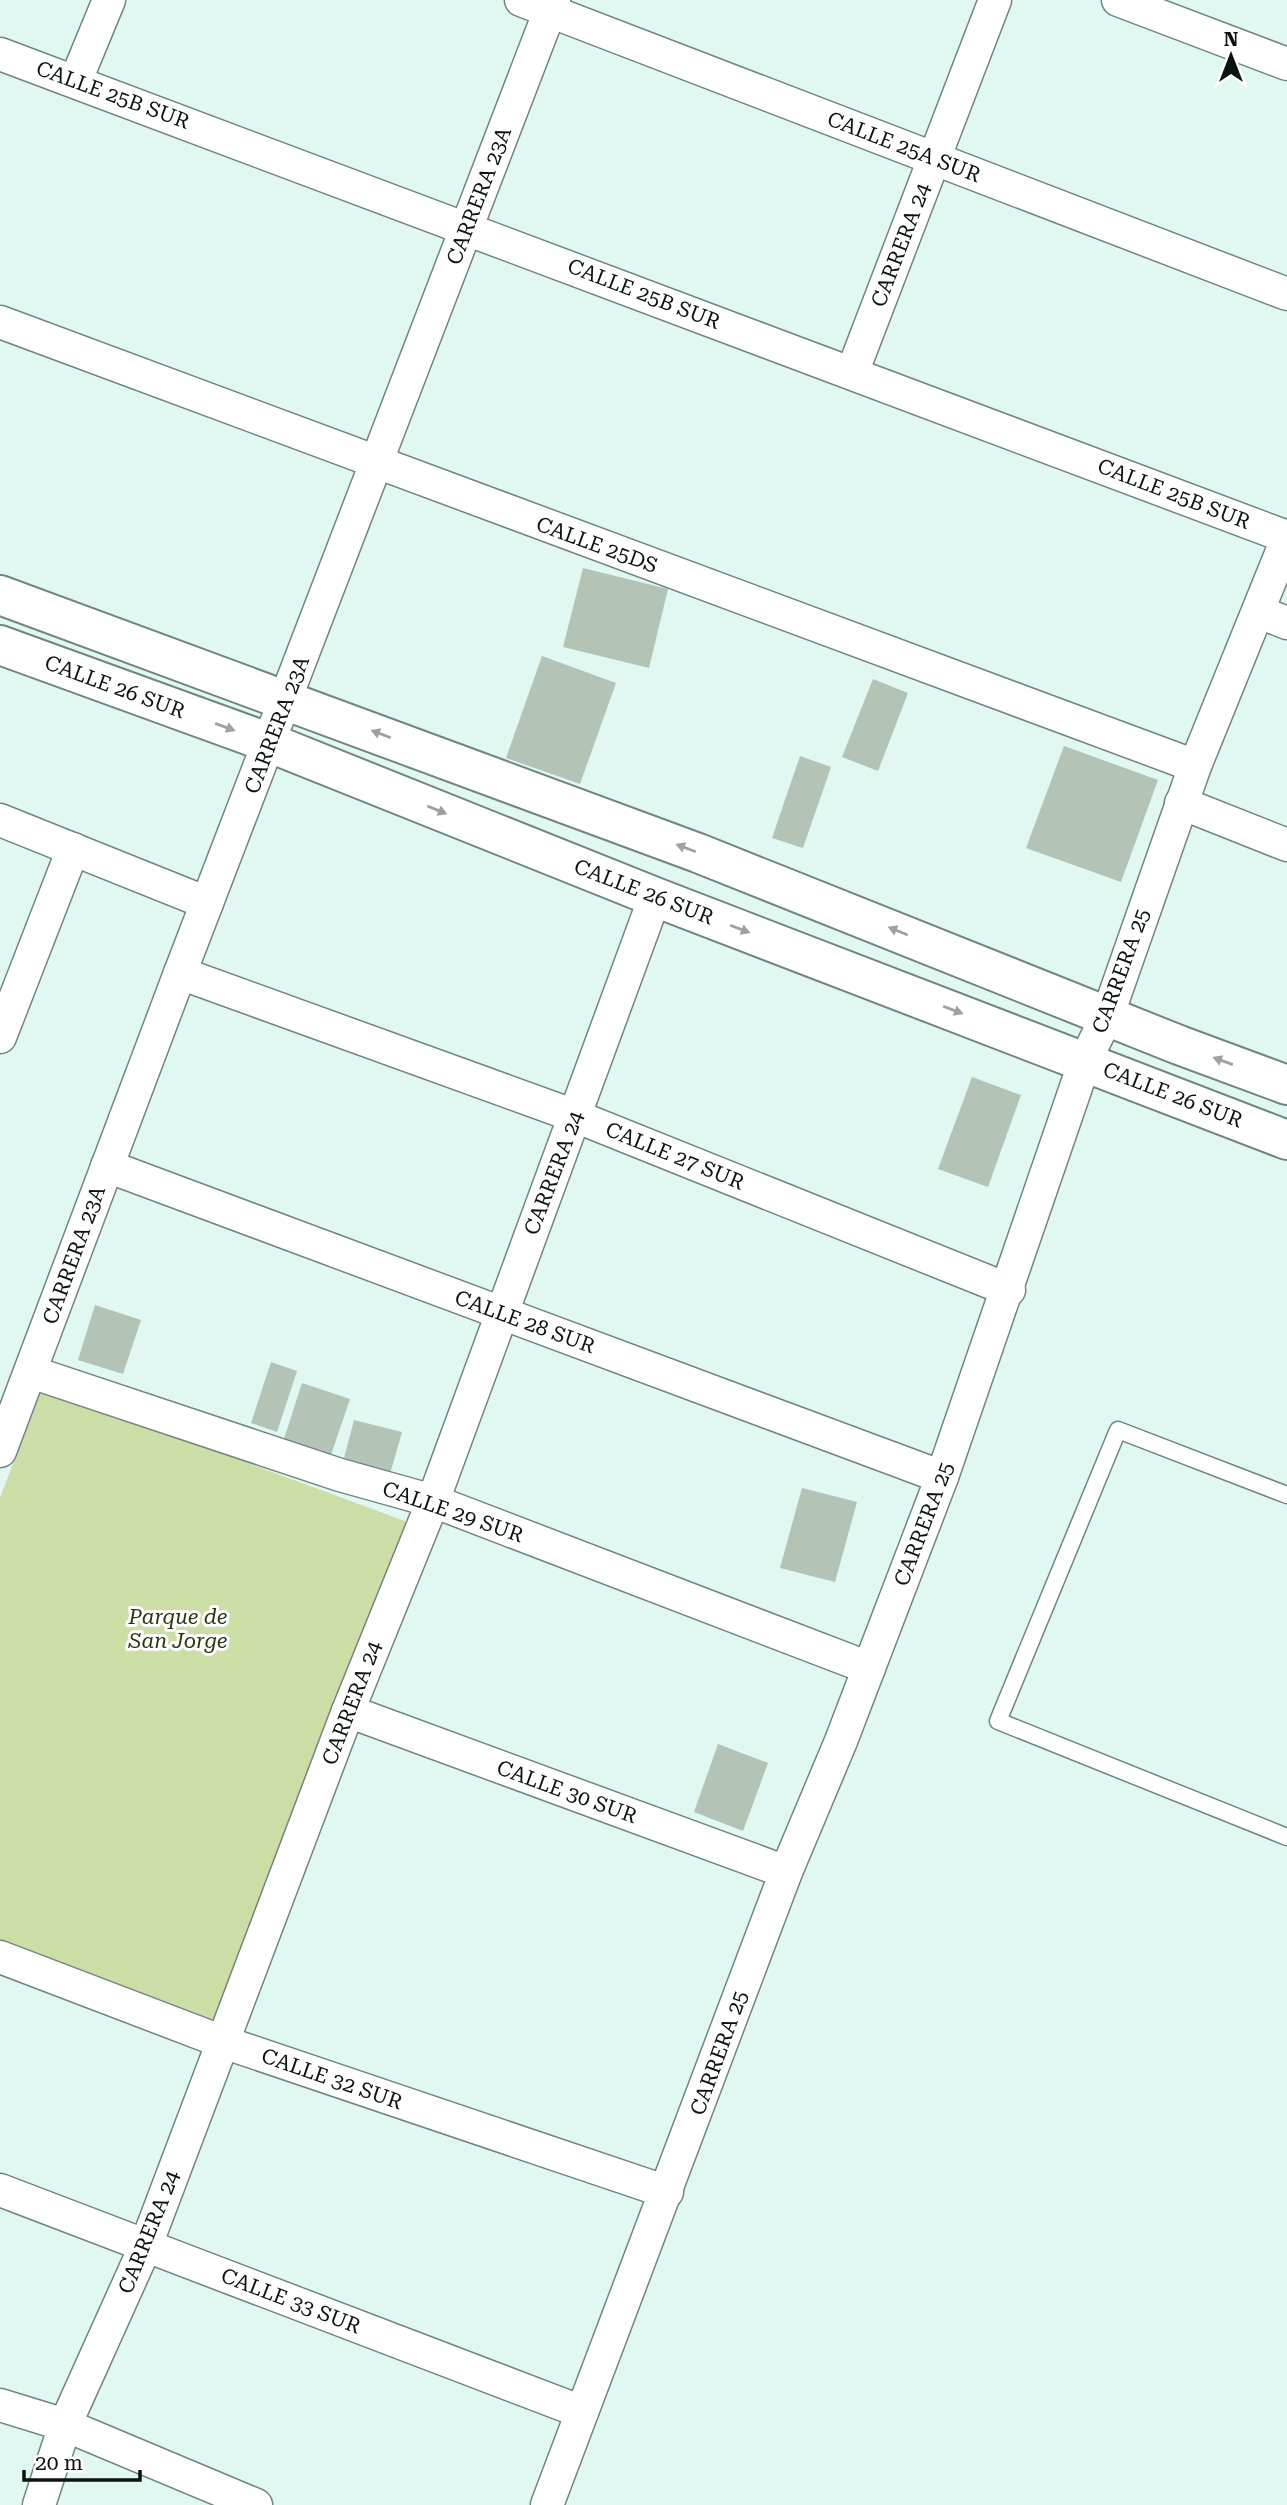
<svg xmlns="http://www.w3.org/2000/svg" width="1287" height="2505" font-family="'Roboto Serif',serif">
<rect width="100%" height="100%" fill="#e1f7f2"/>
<path fill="#ccdda6" d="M42,1387L410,1523L214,2025L0,1946V1498Z"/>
<g fill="#b3c3b6">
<path d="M583,568L668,589L649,668L563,647Z"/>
<path d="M542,656L616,683L580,784L506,758Z"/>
<path d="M873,679L908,693L878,771L842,757Z"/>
<path d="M1064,746L1158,780L1121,882L1026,848Z"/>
<path d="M800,756L831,767L803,848L772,838Z"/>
<path d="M972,1077L1021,1095L988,1187L938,1169Z"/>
<path d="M95,1305L141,1320L123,1374L78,1360Z"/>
<path d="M271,1362L297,1371L277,1432L251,1423Z"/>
<path d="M302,1383L350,1399L331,1455L284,1439Z"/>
<path d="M354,1420L402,1432L390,1474L343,1462Z"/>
<path d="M802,1488L857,1502L835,1582L780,1568Z"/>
<path d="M718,1744L768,1763L743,1831L694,1812Z"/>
</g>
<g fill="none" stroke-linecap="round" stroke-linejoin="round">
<g stroke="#718581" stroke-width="19">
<path id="service" d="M1287,1495L1118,1430L998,1721L1287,1837"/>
</g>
<g stroke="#718581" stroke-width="35">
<g id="minor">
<path d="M521,0L1287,294"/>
<path d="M1118,0L1287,64"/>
<path d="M0,54L1287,537"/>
<path d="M76,80L109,0"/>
<path d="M0,322L1195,766"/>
<path d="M852,373L995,0"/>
<path d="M1259,612L1287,623"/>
<path d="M1181,803L1287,845"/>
<path d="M0,820L207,903"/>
<path d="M180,973L575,1116L1009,1290"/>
<path d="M0,1037L73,849"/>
<path d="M107,1166L942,1477"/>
<path d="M31,1372L340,1475L433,1501L869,1668"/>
<path d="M0,1451L180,973L554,0"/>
<path d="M348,1711L786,1872"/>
<path d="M0,1957L223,2042L667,2192"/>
<path d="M0,2190L582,2412"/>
<path d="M0,2405L65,2425L256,2505"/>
<path d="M39,2505L65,2425L146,2245L348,1711L433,1501L655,897"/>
<path d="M547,2505L786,1872L841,1741L942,1477L1085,1061L1108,1014L1195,766L1287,539"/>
</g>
</g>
<g stroke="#718581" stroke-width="42">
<g id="tertiary">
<path d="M0,595L698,853L1179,1045L1287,1085"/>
<path d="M0,645L270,743L655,897L1287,1140"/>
</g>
</g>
<use href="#service" stroke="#fff" stroke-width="16"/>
<use href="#minor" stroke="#fff" stroke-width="32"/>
<use href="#tertiary" stroke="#fff" stroke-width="38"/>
</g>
<defs><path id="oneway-solid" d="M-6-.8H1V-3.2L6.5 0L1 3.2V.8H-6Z" transform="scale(1.75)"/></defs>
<g fill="#9da1a0">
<use href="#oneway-solid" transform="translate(225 727) rotate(20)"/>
<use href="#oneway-solid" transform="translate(381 734) rotate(-159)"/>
<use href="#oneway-solid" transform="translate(437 810) rotate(22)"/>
<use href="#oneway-solid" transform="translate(686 848) rotate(-159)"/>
<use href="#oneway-solid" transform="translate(740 929) rotate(21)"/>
<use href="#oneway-solid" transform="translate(898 931) rotate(-158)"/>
<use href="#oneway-solid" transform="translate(953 1010) rotate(21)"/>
<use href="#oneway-solid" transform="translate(1223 1061) rotate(-160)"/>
</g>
<g text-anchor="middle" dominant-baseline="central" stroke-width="6" stroke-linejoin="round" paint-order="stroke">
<g font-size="21" fill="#0b1311" stroke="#fff">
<text transform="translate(113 95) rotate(20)">CALLE 25B SUR</text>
<text transform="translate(904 147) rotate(21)">CALLE 25A SUR</text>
<text transform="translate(479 196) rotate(-69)">CARRERA 23A</text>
<text transform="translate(901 245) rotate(-69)">CARRERA 24</text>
<text transform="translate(644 294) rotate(21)">CALLE 25B SUR</text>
<text transform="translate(1174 494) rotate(21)">CALLE 25B SUR</text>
<text transform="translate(597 545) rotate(20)">CALLE 25DS</text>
<text transform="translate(115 687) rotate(20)">CALLE 26 SUR</text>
<text transform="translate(277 725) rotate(-69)">CARRERA 23A</text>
<text transform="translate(644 892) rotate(21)">CALLE 26 SUR</text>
<text transform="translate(1121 971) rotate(-70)">CARRERA 25</text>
<text transform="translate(1173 1095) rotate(21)">CALLE 26 SUR</text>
<text transform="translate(675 1156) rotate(22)">CALLE 27 SUR</text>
<text transform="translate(554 1173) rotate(-69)">CARRERA 24</text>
<text transform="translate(74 1255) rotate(-70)">CARRERA 23A</text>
<text transform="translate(525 1322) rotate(20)">CALLE 28 SUR</text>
<text transform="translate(453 1512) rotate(19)">CALLE 29 SUR</text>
<text transform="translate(924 1524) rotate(-69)">CARRERA 25</text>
<text transform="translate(352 1703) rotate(-69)">CARRERA 24</text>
<text transform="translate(567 1792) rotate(20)">CALLE 30 SUR</text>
<text transform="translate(719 2053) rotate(-70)">CARRERA 25</text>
<text transform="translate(332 2079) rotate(19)">CALLE 32 SUR</text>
<text transform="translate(149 2232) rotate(-68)">CARRERA 24</text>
<text transform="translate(291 2301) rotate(21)">CALLE 33 SUR</text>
</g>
<g font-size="21" font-style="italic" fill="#2b350e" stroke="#fff">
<text x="178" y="1617">Parque de<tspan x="178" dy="24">San Jorge</tspan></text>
</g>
</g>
<g transform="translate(1231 56)" stroke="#ffffff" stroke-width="5" paint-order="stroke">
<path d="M0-5L12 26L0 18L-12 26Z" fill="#0b1311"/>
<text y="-10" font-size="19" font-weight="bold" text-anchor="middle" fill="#0b1311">N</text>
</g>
<path d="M24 2470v10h116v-10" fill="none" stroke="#0b1311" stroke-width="3.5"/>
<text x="35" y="2470" font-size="21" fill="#0b1311" stroke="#ffffff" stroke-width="5" paint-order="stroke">20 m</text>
</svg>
